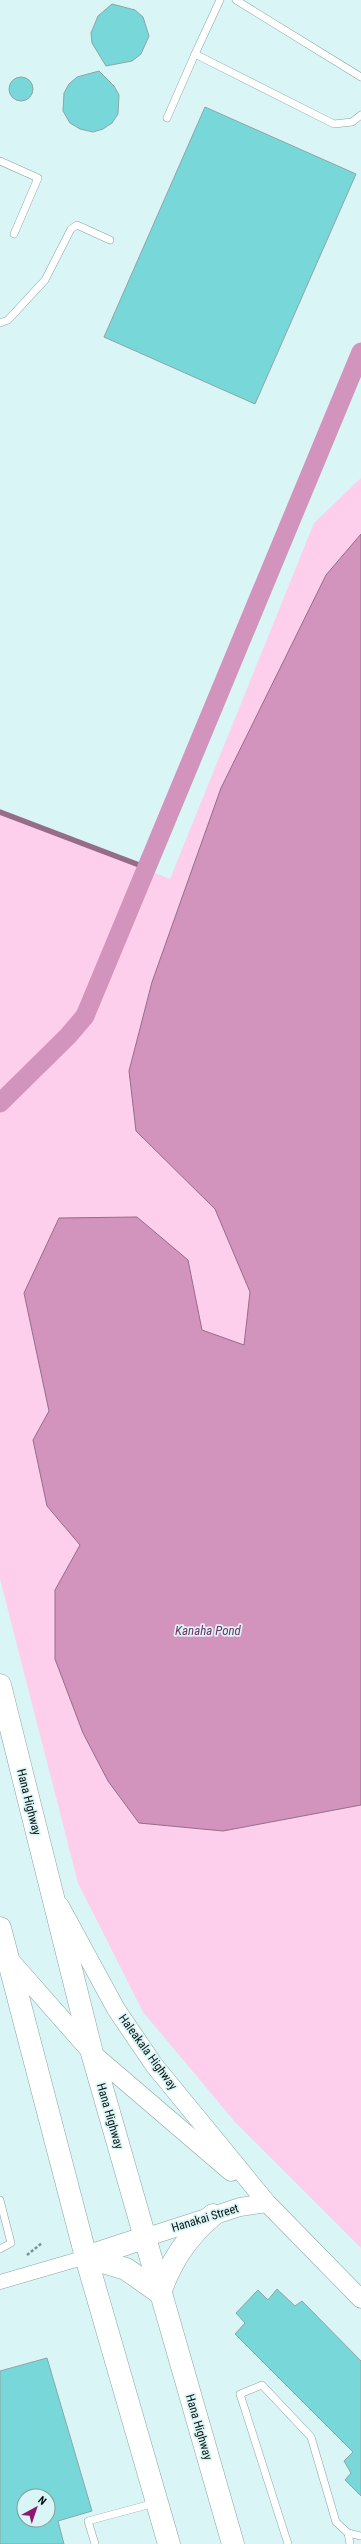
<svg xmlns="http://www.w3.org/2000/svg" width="361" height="2544" font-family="'Roboto Condensed',sans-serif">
<rect width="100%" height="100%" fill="#daf5f5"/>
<path fill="#fdcfec" d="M361,478V534L326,575L221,788L152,982L129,1071L136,1131L215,1209L250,1292L244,1346L202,1330L188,1260L24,1293L49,1411L33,1440L47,1506L80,1545L55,1590L108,1781L140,1823L223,1831L361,1805V2248L235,2122L143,2012L78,1883L0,1579V812L170,879L314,523Z"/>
<path fill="#d294bc" stroke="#956d89" d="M361,534V1805L223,1831L139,1823L108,1781L83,1733L55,1659V1590L80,1545L47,1506L33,1440L49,1411L24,1293L59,1218L137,1217L188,1260L202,1330L244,1345L250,1292L215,1209L136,1131L129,1071L152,982L221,788L326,575Z"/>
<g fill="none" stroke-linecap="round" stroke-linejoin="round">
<path stroke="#956d89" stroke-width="5.5" d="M0,812L147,868"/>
<path stroke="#d294bc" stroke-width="19" d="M0,1103L68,1036L85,1016L361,352"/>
</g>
<g fill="#78d7d8" stroke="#8ca6a6" fill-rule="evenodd">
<path d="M112,4L135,10L143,17L149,36L141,54L132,61L106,66L92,43L91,33L98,16Z"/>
<path d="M99,71L114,86L119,95L118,114L112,123L103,129L93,132L80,129L70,123L63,111L64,93L69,84L77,77Z"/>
<circle cx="21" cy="89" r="12"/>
<path d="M205,107L356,174L255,404L104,337Z"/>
<path d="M277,2289L295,2306L302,2301L361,2361V2496L345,2480L351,2473L344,2461L353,2452L235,2334L245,2323L236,2313L258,2290L268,2300Z"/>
<path d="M47,2358L92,2511L58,2521L64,2544H0V2371ZM24,2496H48V2520H24Z"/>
</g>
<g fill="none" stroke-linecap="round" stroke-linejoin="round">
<g stroke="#8aa4a3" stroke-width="8">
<g id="service">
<path d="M220,0L195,54L334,124L352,122L361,115"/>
<path d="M236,0L361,77"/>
<path d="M167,118L195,54"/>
<path d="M0,161L38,178L14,234"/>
<path d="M0,323L8,320L45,280L71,229L77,225L110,240"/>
<path d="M0,2200L11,2243L0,2249"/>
<path d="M348,2533L350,2544"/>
<path d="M95,2544L88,2521L155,2503"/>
<path d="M288,2544L240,2394L262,2385L311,2437L336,2522L348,2533L361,2536"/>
</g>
</g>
<g stroke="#8aa4a3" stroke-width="15">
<path id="minor" d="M0,2282L86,2257"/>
</g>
<g stroke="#8aa4a3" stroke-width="19">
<g id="tertiary">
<path d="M60,1906L116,2009L154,2065L267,2203L361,2299"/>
<path d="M10,1960L92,2053L231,2172"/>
<path d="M144,2238L240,2207L267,2203"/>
</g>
</g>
<g stroke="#8aa4a3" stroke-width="23">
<g id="primary">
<path d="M0,1685L92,2053L233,2544"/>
<path d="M0,1928L86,2257L169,2544"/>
<path d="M86,2257L126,2269L160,2293"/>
<path d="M86,2257L144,2238"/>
<path d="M160,2293C171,2261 187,2237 213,2215"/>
</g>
</g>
<path stroke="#7c8e8e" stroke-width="2.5" stroke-dasharray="3 2" stroke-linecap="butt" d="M27,2255L42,2243"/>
<use href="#service" stroke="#fff" stroke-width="7"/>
<use href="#minor" stroke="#fff" stroke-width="14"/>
<use href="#tertiary" stroke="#fff" stroke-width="18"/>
<use href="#primary" stroke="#fff" stroke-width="22"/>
</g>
<g text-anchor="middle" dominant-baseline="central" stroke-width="3.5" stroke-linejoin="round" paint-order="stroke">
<g font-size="12" fill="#081111" stroke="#daf5f5">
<text transform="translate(29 1802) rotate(76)">Hana Highway</text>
<text transform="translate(148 2052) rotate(54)">Haleakala Highway</text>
<text transform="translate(110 2116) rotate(74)">Hana Highway</text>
<text transform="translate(205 2218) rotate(-17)">Hanakai Street</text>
<text transform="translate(199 2427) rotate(74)">Hana Highway</text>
</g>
<g font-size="13" font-style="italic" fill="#782f63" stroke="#daf5f5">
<text x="208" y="1630">Kanaha Pond</text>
</g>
</g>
<g transform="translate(36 2508) rotate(40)"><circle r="19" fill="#daf5f5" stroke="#869a9a"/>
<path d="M0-3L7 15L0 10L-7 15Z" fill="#911673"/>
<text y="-6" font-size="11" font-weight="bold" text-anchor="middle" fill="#081111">N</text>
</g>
</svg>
